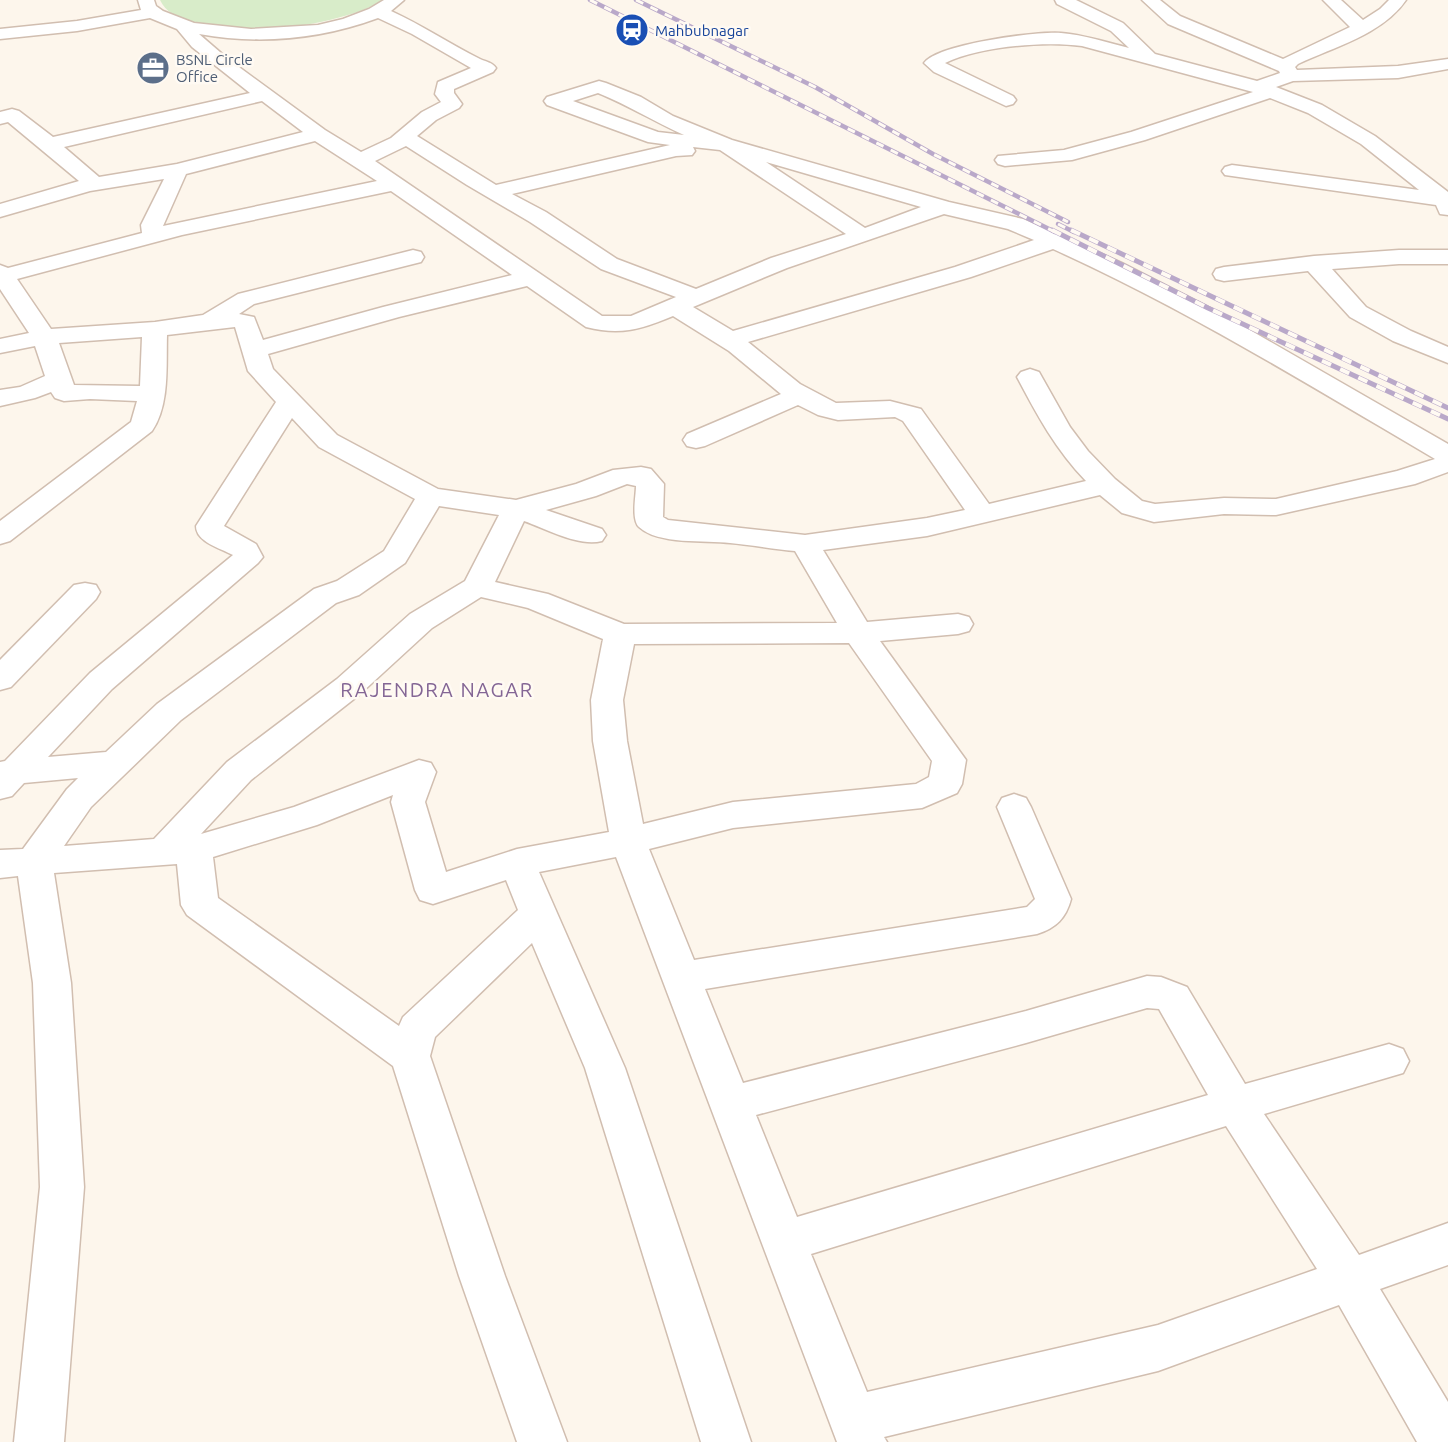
<svg xmlns="http://www.w3.org/2000/svg" width="1448" height="1442" font-family="Ubuntu,sans-serif">
<rect width="100%" height="100%" fill="#fdf6ec"/>
<path fill="#d8ecc9" d="M160,0H383C343,27 185,52 160,0Z"/>
<g fill="none" stroke-linecap="round" stroke-linejoin="round">
<g stroke="#d1beb0" stroke-width="3">
<g id="minor">
<path d="M138,0H154L156,6L163,11L194,23L251,29L318,25L343,19L369,9L384,0H404L391,11C422,25 450,44 480,59C486,62 492,62 496,68L493,72L454,89V93L462,104L459,108L436,120L417,136L496,185L670,145L648,142L547,105L544,101L547,97L599,81L606,83L641,97L673,116L732,140L949,202L1023,219L1122,263L1222,314L1448,444V472L1415,484L1276,515L1224,514L1154,522L1122,513L1100,495L927,536L823,550L867,622L958,614L969,617L973,624L969,631L958,634L880,641L966,760L962,784L957,793L922,808L733,828L649,849L694,960L1027,907L1035,899L997,807L1002,798L1014,794L1026,798L1031,807L1071,899C1066,918 1056,928 1037,934L705,989L743,1083L1026,1011L1147,976L1161,977L1187,987L1245,1084L1389,1044L1403,1049L1409,1061L1403,1073L1264,1114L1359,1255L1448,1223V1265L1380,1289L1448,1402V1442H1417L1339,1305L1158,1371L884,1437L887,1442H837L616,857L539,872L625,1068L751,1442H701L585,1068L532,943L435,1037L430,1056L505,1276L567,1442H517L459,1276L393,1066L187,915L181,905L177,864L54,873L71,983L84,1187L64,1442H14L40,1187L33,983L18,876L0,878V850L23,849L67,789L78,778L24,783L12,796L0,799V762L5,761L90,673L233,555C220,548 196,542 196,526L276,402L248,371L235,327L167,335C166,365 170,405 152,431L10,541L0,544V521L131,422L137,401L90,399L64,401L55,398L51,392L35,398L0,406V390L20,387L45,376L35,346L0,353V339L29,333L0,289V265L8,268L142,233L141,225L164,179L90,191L0,217V204L79,181L8,122L0,124V112L12,109L19,111L53,137L250,93L192,47L177,29L150,18L77,31L0,39V29L77,21L141,10ZM378,18L412,34L471,68L438,82L435,94L441,102L422,112L391,138L361,152L325,130L228,59L199,34C260,45 321,39 378,18ZM598,93C628,105 655,122 684,135L658,132L573,101ZM262,101L303,132L177,164L99,177L64,147ZM315,141L377,181L163,226L186,174ZM406,146L467,185L530,222L601,269L676,297L631,316H602L375,161ZM693,147L720,150L846,234L771,258L696,289L617,259L546,212L512,194L676,156L692,155L695,151ZM766,162L921,207L865,228ZM391,191L512,275L383,307L263,340L254,317L239,314L254,304L421,262L424,257L421,252L413,250L238,294L203,315L155,322L51,329L17,279L182,235ZM944,214L1008,229L1034,240L955,267L733,331L693,307L787,268ZM1053,249C1186,309 1309,385 1435,459L1397,471L1276,499L1224,498L1155,504L1142,501L1115,479L1088,451L1070,427L1039,372L1030,369L1021,372L1017,377C1037,415 1056,450 1086,481L989,504L921,409L890,401L836,403L800,384L748,342L971,277ZM527,286L586,327C621,336 641,329 673,316L729,351L781,394L687,434L683,440L687,446L696,448L705,446L798,405L818,415L838,420L895,417L903,421L965,510L927,518L805,535L668,520L663,517L664,484L651,469L641,467L613,470L576,484L516,500L438,489L337,435L273,369L268,354L399,317ZM142,337L140,386L74,385L59,343ZM292,418L319,447L415,499L384,551L337,581L314,589L157,704L106,752L48,757L112,689L258,563L263,557L256,544L224,526ZM627,484L636,486C636,496 631,519 639,527C658,545 705,540 730,543C752,545 773,549 795,551L837,623L624,624L548,594L495,582L524,521C547,529 578,547 602,541L606,535L602,529L546,510L596,496ZM439,506L499,515L465,581L410,614L337,679L227,762L154,839L64,846L91,807L181,720L336,603L359,595L405,563ZM481,597L528,608L603,639L591,700L593,741L609,832L517,849L446,872L425,802L436,772L431,763L419,760L294,807L201,834L251,780L359,695L432,628ZM849,643L932,761L929,777L916,784L733,802L643,824L627,741L623,700L634,644ZM393,795L391,802L415,890L420,900L433,904L506,880L518,910L403,1017L399,1026L218,898L213,857L317,825ZM1147,1008L1159,1009L1208,1095L797,1217L756,1115L1026,1043ZM1226,1126L1317,1269L1158,1325L867,1392L811,1254Z"/>
<path d="M1055,0H1076L1123,23L1155,54L1257,81L1280,73L1279,71L1168,24L1142,0H1160L1180,16L1283,59L1350,27L1323,0H1341L1363,20L1380,9L1389,0H1406C1383,34 1334,47 1298,64L1295,67L1297,70L1398,66L1448,59V69L1398,78L1293,81L1276,87L1322,105L1375,136L1448,192V215L1440,214L1436,205L1225,175L1222,171L1225,167L1232,165L1419,190L1361,144L1308,113L1270,98L1145,140L1072,160L1005,166L998,164L995,160L998,156L1064,150L1131,132L1253,92L1082,46C1045,41 980,46 945,63L1013,96L1016,100L1013,104L1006,106L934,72L924,63C937,44 1037,31 1061,33C1084,35 1106,42 1129,48L1111,31L1057,4Z"/>
<path d="M1399,250H1448V264H1399L1332,269L1366,307L1411,331L1448,347V363L1393,341L1350,317L1308,271L1224,281L1216,279L1213,274L1216,269L1224,267L1314,256Z"/>
<path d="M85,583L96,585L100,592L96,599L11,687L0,690V660L74,585Z"/>
</g>
</g>
<use href="#minor" fill="#fff" fill-rule="evenodd"/>
<g stroke="#b9a8c9" stroke-width="4.5">
<g id="rail-far1">
<path d="M590,0L1055,232"/>
<path d="M636,0L815,87L933,154L1068,222"/>
<path d="M1058,224L1074,232"/>
</g>
</g>
<g stroke="#b9a8c9" stroke-width="5">
<g id="rail">
<path d="M1052,230L1208,308L1448,419"/>
<path d="M1071,230L1448,408"/>
</g>
</g>
<use href="#rail-far1" stroke="#fffaf3" stroke-width="3" stroke-dasharray="8" stroke-linecap="butt"/>
<use href="#rail" stroke="#fffaf3" stroke-width="4" stroke-dasharray="10" stroke-linecap="butt"/>
</g>
<defs>
<g id="station-disc" transform="scale(1.725)"><circle r="9.5" fill="#1a4fb4" stroke="#fffaf3"/><path d="M-3-6H3Q5-6 5-4V2Q5 4 3 4L4.5 6H3L1.5 4h-3L-3 6H-4.5L-3 4Q-5 4-5 2V-4Q-5-6-3-6ZM-3.5-4v3h7v-3ZM-3.5 1v1.5H-2V1ZM2 1v1.5H3.5V1Z" fill="#fff"/></g>
<g id="office-disc" transform="scale(1.725)"><circle r="9.5" fill="#5c6f8a" stroke="#fffaf3"/><path d="M-6-3h4V-5.5h4V-3h4V5H-6ZM-1-4.5V-3h2v-1.5ZM-6 0V1H6V0Z" fill="#fff"/></g>
</defs>
<g fill-rule="evenodd">
<use href="#station-disc" x="632" y="30"/>
<use href="#office-disc" x="153" y="68"/>
</g>
<g text-anchor="middle" dominant-baseline="central" stroke-width="5" stroke-linejoin="round" paint-order="stroke">
<g font-size="15" fill="#164399" stroke="#fffaf3" text-anchor="start">
<text x="655" y="30">Mahbubnagar</text>
</g>
<g font-size="15" fill="#4e5e75" stroke="#fffaf3" text-anchor="start">
<text x="176" y="59">BSNL Circle<tspan x="176" dy="17">Office</tspan></text>
</g>
<g font-size="20" letter-spacing="1.5" fill="#846695" stroke="#fffaf3">
<text x="437" y="689">RAJENDRA NAGAR</text>
</g>
</g>
</svg>
